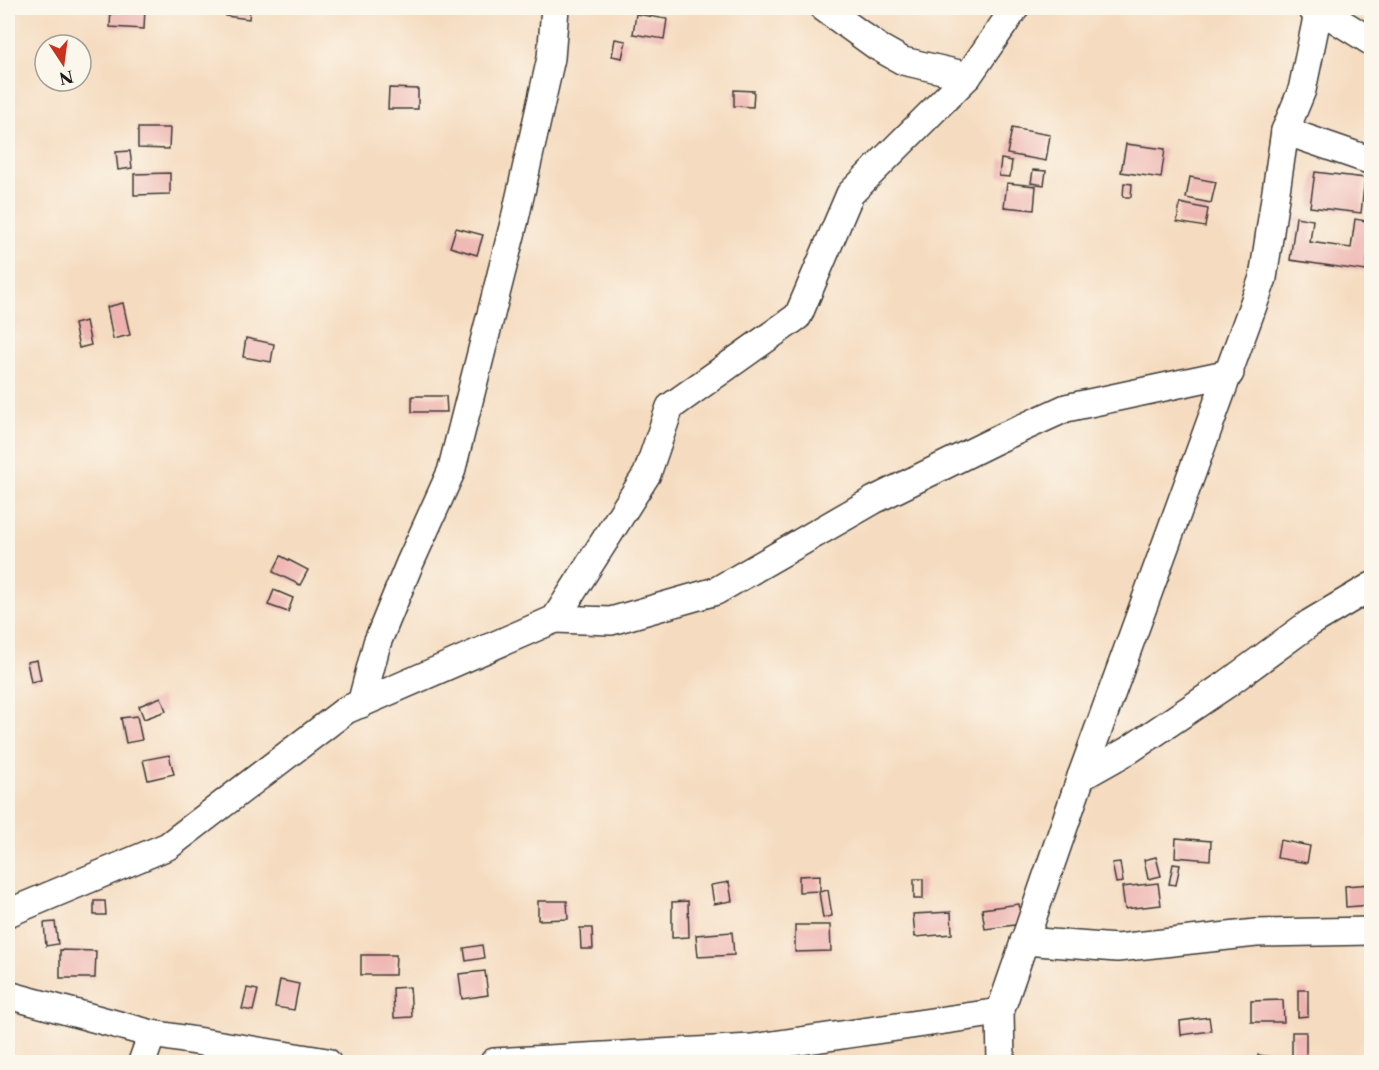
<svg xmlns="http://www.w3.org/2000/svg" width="1379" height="1070" font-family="'Libre Caslon Text',serif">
<rect width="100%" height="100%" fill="#fbf7ec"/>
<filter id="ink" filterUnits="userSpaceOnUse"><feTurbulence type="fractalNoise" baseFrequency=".0167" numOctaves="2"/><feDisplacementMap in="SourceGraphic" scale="12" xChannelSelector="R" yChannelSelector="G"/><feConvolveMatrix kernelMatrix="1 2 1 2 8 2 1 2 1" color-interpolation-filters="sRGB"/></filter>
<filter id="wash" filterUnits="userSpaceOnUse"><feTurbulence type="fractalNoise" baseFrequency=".008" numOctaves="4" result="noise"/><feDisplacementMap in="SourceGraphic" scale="24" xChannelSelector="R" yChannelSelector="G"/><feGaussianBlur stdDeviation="1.35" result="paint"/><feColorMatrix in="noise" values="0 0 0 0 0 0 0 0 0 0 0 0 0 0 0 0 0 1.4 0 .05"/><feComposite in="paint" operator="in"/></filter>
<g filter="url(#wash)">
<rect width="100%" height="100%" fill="#f5dbbf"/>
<g id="blocks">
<g fill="#eeb2af">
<path d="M111,8H145L144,29L110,27Z"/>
<path d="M227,8H250L249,19L226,16Z"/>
<path d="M345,8H356L357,9L346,12Z"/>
<path d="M374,8H403V12L374,13Z"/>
<path d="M636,14L667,19L664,39L633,34Z"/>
<path d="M615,39L626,41L622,58L612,56Z"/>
<path d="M389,88L418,89V109H388Z"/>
<path d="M734,90L754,91L753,107L734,106Z"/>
<path d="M138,128H170L169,149L138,148Z"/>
<path d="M1012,128L1050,135L1046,161L1007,154Z"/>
<path d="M1126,144L1165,149L1161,178L1121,172Z"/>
<path d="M130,151L132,168L118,170L116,152Z"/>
<path d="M1001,159L1012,161L1010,177L999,176Z"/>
<path d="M1033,170L1046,171L1044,185L1031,183Z"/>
<path d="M1315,172L1365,178L1361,213L1310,207Z"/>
<path d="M170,173V194L134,195V174Z"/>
<path d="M1190,177L1216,182L1211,203L1186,198Z"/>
<path d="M1007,183L1036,186L1034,210L1004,207Z"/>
<path d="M1124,183L1132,184L1131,197H1123Z"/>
<path d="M1180,203L1208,209L1205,227L1177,222Z"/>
<path d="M1296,217L1313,220L1310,242L1351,248L1355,219L1372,222L1366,271L1290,260Z"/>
<path d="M456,228L483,235L477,255L450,247Z"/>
<path d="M123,303L130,335L113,339L107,307Z"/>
<path d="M86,321L91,345L79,348L74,324Z"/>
<path d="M246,338L274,344L271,362L243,357Z"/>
<path d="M412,396H446L447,412H412Z"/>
<path d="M281,556L308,570L300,585L273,572Z"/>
<path d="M274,590L293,598L288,612L268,605Z"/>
<path d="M37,660L41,680L31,682L27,662Z"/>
<path d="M161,697L166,711L144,719L139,706Z"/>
<path d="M137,716L142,740L126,743L121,718Z"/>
<path d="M169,755L174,774L148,780L143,760Z"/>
<path d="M1176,838L1211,841L1210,860L1175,857Z"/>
<path d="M1280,840L1310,846L1307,863L1277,858Z"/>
<path d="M1156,857L1161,876L1148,879L1144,860Z"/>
<path d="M1120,862L1123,882L1116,883L1112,863Z"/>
<path d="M1173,864L1180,865L1176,885L1169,884Z"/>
<path d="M820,875V891L799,892V876Z"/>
<rect x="914" y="879" width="9" height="20"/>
<path d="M729,882L732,901L714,904L711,885Z"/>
<path d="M1158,883L1161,905L1125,909L1122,887Z"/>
<path d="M1372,884V905L1346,907L1345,886Z"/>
<path d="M828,890L832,916L823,918L819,892Z"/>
<path d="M94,901H105L106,915H94Z"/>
<path d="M538,901H567L568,919L538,920Z"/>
<path d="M688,901L689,937L672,938V902Z"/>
<path d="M1019,904L1022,924L985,929L982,909Z"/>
<path d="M951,912L952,934L915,937L913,914Z"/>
<path d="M55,922L58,944L46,946L44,923Z"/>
<path d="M795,925H830L831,951L795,952Z"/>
<path d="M580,928H592L593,949H581Z"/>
<path d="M732,932L734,955L698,957L696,935Z"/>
<path d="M482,945L484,958L466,961L464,948Z"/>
<path d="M60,950L96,951L95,978H60Z"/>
<path d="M361,955H396L395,975H361Z"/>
<path d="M485,971L488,995L462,999L459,974Z"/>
<path d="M280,980L299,984L294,1010L275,1007Z"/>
<path d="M410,987L412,1017L394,1018L393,988Z"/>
<path d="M247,988L258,990L253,1011L242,1009Z"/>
<path d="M1298,990H1308V1016L1298,1017Z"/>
<path d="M1283,1000L1284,1022H1251V1001Z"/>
<path d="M1209,1017L1211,1031L1181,1035L1180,1021Z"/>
<rect x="1292" y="1032" width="14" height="30"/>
<path d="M1258,1055L1288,1059V1062H1257Z"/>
</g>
</g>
</g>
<g filter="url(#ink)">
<use href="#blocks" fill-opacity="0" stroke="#3d3934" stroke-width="1.5"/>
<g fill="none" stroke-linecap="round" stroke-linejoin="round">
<g stroke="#3d3934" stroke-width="30">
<g id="minor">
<path d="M824,8L878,47L903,61L968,76"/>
<path d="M1311,8L1319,9L1372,42"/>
<path d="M1285,131L1372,161"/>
<path d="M555,619L611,621L716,591L874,500L1000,438L1066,408L1230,373"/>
<path d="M361,704L377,643L409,565L451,472L514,223L551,58L555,8"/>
<path d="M1081,777L1129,750L1227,684L1310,623L1372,586"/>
<path d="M8,913L168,846L346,710L555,619L647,474L670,407L798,316L850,194L968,76L1015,8"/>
<path d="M1024,941L1117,948L1256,933L1372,931"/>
<path d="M8,995L152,1034L327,1062"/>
<path d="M142,1062L152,1034"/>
<path d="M494,1062L752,1048L1000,1012"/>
<path d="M1001,1062L1000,1012L1081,777L1263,278L1285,131L1302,90L1319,8"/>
</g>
</g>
<use href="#minor" stroke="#fff" stroke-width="27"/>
</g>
</g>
<rect width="1379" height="1070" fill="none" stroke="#fbf7ec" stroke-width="30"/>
<g transform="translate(63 63) rotate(167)"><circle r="28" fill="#fbf7ec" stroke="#a29f99" stroke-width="1.5"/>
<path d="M0-4.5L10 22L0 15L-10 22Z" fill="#c8321e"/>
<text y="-9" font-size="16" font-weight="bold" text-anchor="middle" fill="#1c1c1c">N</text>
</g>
</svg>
